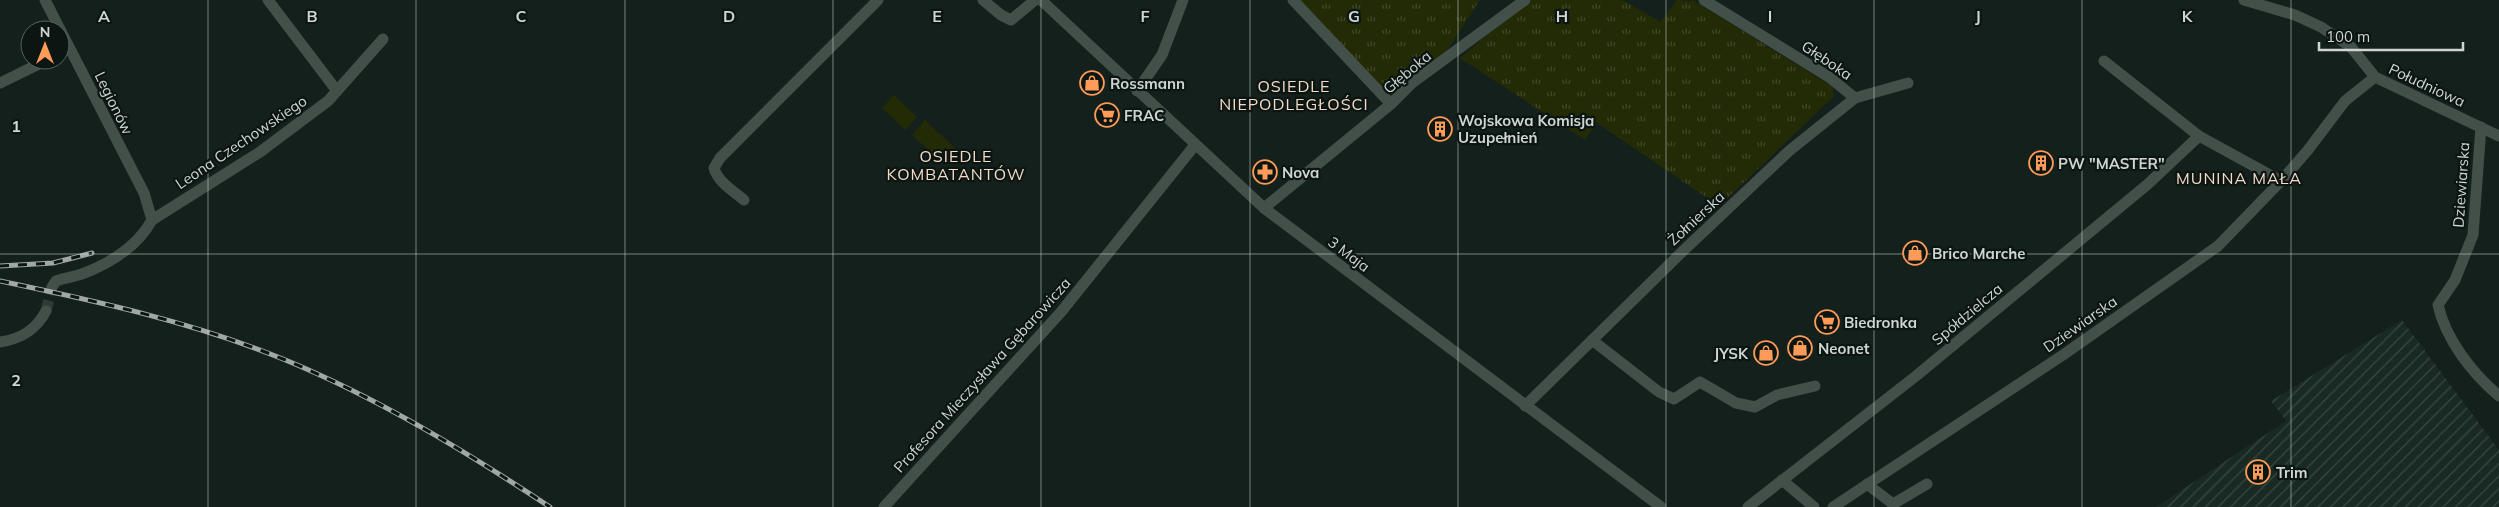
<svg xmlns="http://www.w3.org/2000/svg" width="2499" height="507" font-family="Mulish,sans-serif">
<defs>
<pattern id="industrial-furrows" width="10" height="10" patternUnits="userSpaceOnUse" patternTransform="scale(1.25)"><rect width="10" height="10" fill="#182a23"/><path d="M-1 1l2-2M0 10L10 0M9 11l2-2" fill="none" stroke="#384842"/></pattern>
<pattern id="grass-tufts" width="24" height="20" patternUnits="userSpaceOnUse" patternTransform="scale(1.25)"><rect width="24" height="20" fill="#222a06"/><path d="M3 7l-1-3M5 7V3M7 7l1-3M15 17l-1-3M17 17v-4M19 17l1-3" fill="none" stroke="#414829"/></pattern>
</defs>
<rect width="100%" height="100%" fill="#14201b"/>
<path fill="url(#industrial-furrows)" d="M2402,320L2499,450V507H2156L2286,421L2271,401Z"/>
<g fill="url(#grass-tufts)">
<path d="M1299,0H1480L1446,52L1391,97Z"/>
<path d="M1532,0H1623L1660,22L1677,0L1694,1L1832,86L1834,96L1719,206L1597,123L1585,140L1460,58L1510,15Z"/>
</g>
<g fill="#222a06">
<path d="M894,95L917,117L905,130L882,108Z"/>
<path d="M925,120L956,149L943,163L912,135Z"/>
</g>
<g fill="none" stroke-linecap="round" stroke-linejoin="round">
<path stroke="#303b36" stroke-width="11" stroke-dasharray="11 5.5" stroke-linecap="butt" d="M46,311L52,287"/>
<g stroke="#43504a" stroke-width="11">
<path d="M45,0L144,193L152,220"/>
<path d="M268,0L337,91"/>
<path d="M983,0L1001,15L1011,20L1035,0"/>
<path d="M1041,0L1264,208L1661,507"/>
<path d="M1293,0L1391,104"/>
<path d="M1704,0L1829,77L1855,98"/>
<path d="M2244,0L2295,15L2321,27L2351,47L2375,77L2499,136"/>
<path d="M2104,61L2199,136L2281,181"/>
<path d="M0,83L47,60"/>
<path d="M1137,91L1162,55L1183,0"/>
<path d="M2481,127L2473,235L2455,280L2438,305C2446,340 2472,373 2499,396"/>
<path d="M744,200C733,191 718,182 714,168L720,158L878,0"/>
<path d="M1264,208L1391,104L1412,83L1525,0"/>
<path d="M152,220L260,152L328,101L383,39"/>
<path d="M52,287L56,281C64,278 73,277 82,274C111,263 137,247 152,220"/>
<path d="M1592,340L1659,392L1674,399L1700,382L1736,403L1755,407L1777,395L1815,386"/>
<path d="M0,342C21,339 36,330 46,311"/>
<path d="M1525,406L1684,250L1789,151L1855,98L1908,83"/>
<path d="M1782,480L1814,507"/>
<path d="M1867,484L1893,504L1927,484"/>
<path d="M884,507L1061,312L1195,145"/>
<path d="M1748,507L1916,376L2148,184L2199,136"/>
<path d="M1833,507L2063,355L2218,246L2281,181L2308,150L2345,101L2375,77"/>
</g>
<g stroke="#a0a8a4" stroke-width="5">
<g id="rail">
<path d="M0,266L53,263L92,253"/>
<path d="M0,281C96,301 192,322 283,359C378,398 465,451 550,507"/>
</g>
</g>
<use href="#rail" stroke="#0b1612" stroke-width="3" stroke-dasharray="9" stroke-linecap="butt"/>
</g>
<path fill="none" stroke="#ced5d2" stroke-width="1" stroke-opacity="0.55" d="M208,0V507M416,0V507M625,0V507M833,0V507M1041,0V507M1250,0V507M1458,0V507M1666,0V507M1874,0V507M2082,0V507M2291,0V507M0,254H2499"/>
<defs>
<g id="shop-ring" transform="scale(1.25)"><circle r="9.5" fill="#0b1612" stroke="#ff9b59" stroke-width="1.5"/><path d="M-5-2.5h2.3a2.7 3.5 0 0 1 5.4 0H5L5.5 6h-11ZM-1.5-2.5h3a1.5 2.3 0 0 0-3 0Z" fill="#ff9b59"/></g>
<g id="supermarket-ring" transform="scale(1.25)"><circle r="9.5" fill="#0b1612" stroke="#ff9b59" stroke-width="1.5"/><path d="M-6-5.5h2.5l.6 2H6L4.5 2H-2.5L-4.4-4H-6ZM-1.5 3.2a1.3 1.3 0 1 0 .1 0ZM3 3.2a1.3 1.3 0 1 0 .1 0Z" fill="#ff9b59"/></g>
<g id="building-ring" transform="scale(1.25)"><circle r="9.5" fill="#0b1612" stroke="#ff9b59" stroke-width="1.5"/><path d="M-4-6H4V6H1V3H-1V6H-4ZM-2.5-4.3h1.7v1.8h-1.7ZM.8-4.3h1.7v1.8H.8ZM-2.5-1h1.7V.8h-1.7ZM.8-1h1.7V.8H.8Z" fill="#ff9b59"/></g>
<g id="pharmacy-ring" transform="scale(1.25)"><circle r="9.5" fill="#0b1612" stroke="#ff9b59" stroke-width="1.5"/><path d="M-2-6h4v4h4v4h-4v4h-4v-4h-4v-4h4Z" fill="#ff9b59"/></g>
</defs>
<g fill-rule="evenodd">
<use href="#shop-ring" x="1092" y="83"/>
<use href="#supermarket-ring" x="1107" y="115"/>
<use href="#building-ring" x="1440" y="129"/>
<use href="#building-ring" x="2041" y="163"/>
<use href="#pharmacy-ring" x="1265" y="172"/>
<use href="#shop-ring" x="1915" y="253"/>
<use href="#supermarket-ring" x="1827" y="322"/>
<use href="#shop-ring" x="1800" y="348"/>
<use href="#shop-ring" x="1766" y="353"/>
<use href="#building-ring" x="2258" y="472"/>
</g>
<g text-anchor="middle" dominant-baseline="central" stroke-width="4.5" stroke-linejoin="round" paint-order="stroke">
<g font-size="15" fill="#ced5d2" stroke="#0b1612">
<text transform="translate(1827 60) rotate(34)">Głęboka</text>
<text transform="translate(1407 72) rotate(-40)">Głęboka</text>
<text transform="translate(2427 85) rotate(25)">Południowa</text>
<text transform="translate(114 103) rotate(64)">Legionów</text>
<text transform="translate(241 142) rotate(-34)">Leona Czechowskiego</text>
<text transform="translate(2461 185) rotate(-86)">Dziewiarska</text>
<text transform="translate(1696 218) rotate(-43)">Żołnierska</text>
<text transform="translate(1349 254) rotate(37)">3 Maja</text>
<text transform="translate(1967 314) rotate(-40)">Spółdzielcza</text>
<text transform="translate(2080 324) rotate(-35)">Dziewiarska</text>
<text transform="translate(982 375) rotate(-48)">Profesora Mieczysława Gębarowicza</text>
</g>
<g font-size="15" font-weight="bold" fill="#ced5d2" stroke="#0b1612" text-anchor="start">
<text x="1110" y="83">Rossmann</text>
<text x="1124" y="115">FRAC</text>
<text x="1458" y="120">Wojskowa Komisja<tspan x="1458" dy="17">Uzupełnień</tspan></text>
<text x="2058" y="163">PW "MASTER"</text>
<text x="1282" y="172">Nova</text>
<text x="1932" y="253">Brico Marche</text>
<text x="1844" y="322">Biedronka</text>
<text x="1818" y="348">Neonet</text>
<text x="1748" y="353" text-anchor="end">JYSK</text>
<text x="2276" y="472">Trim</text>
</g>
<g font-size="16" letter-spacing="1" fill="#f6d9c8" stroke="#0b1612">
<text x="1294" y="86">OSIEDLE<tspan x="1294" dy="18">NIEPODLEGŁOŚCI</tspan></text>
<text x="956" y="156">OSIEDLE<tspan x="956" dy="18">KOMBATANTÓW</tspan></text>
<text x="2239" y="178">MUNINA MAŁA</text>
</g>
</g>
<g font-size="16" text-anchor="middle" font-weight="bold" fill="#ced5d2" stroke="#0b1612" stroke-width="4.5" stroke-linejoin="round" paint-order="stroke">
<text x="104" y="22">A</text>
<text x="312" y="22">B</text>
<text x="521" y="22">C</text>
<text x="729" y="22">D</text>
<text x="937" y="22">E</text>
<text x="1145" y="22">F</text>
<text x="1354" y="22">G</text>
<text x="1562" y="22">H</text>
<text x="1770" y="22">I</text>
<text x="1978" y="22">J</text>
<text x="2187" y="22">K</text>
<text x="16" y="132">1</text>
<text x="16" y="386">2</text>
</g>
<g transform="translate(45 45)"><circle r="24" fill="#0b1612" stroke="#59625f"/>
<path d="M0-4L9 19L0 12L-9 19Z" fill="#ff9b59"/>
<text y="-8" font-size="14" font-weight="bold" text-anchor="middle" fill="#ced5d2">N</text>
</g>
<path d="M2319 42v8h144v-8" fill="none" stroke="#ced5d2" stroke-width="2.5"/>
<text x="2326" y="42" font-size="15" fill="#ced5d2" stroke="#0b1612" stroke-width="4" paint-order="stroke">100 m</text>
</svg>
